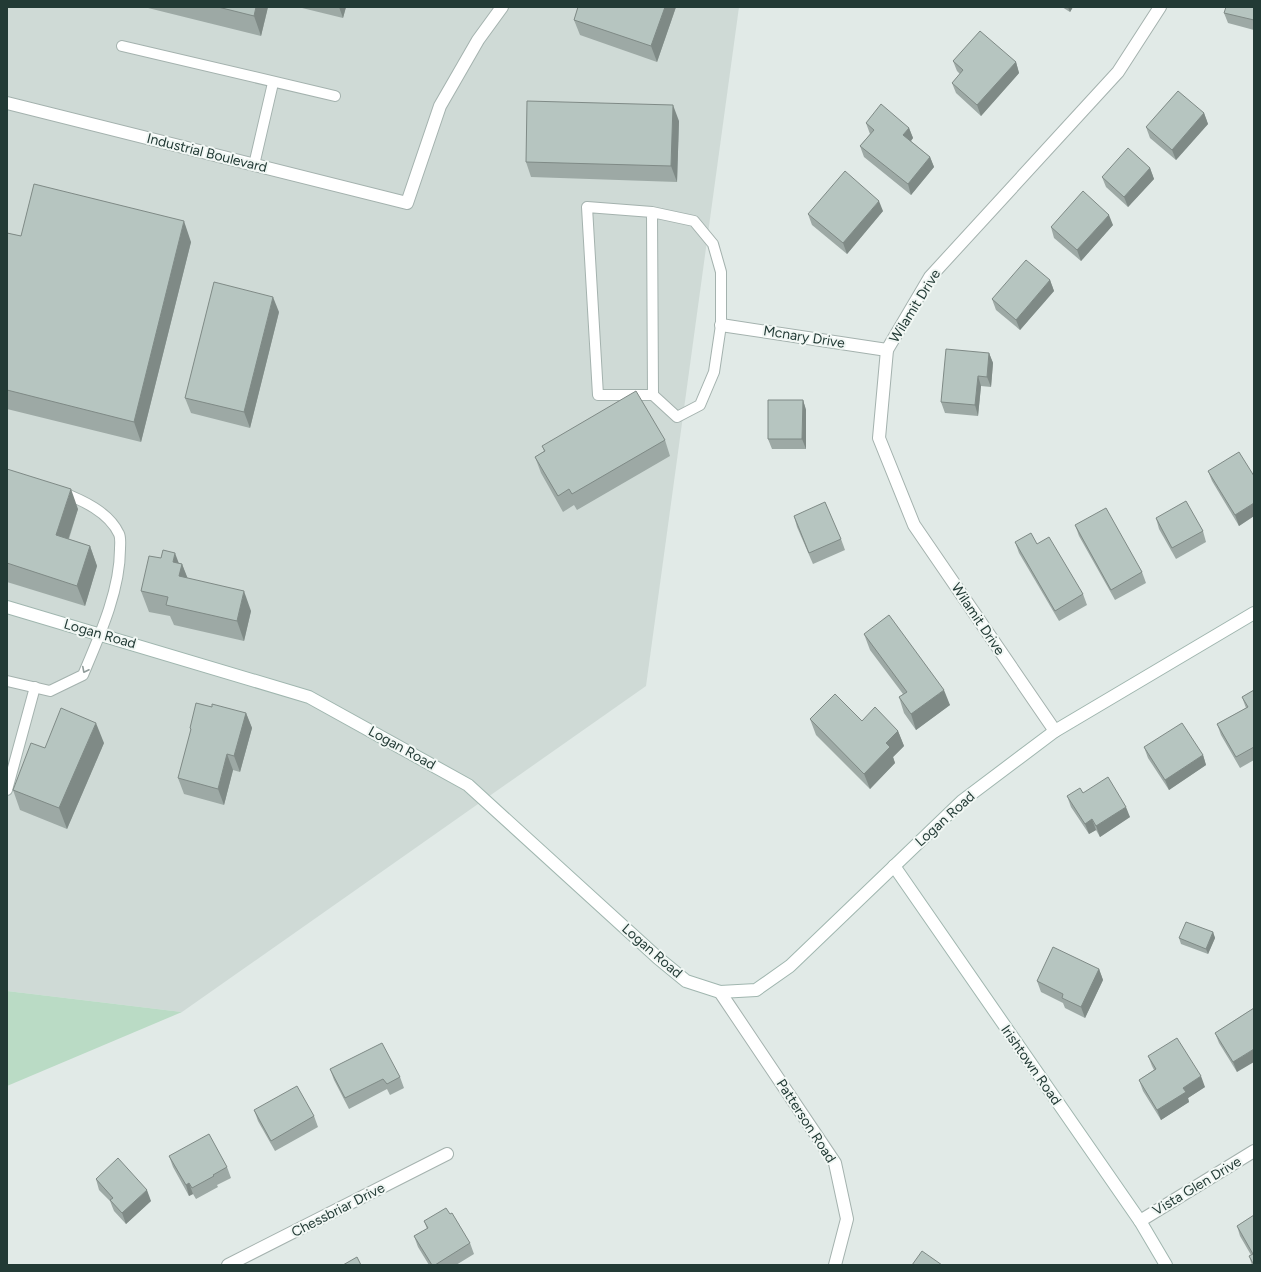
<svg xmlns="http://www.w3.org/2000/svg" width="1261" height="1272" font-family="Figtree,sans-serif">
<rect width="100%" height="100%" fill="#e1eae7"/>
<path fill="#cfdad6" d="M7,7H739L646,686L182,1012L7,991Z"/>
<path fill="#badbc5" d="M7,991L182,1012L7,1086Z"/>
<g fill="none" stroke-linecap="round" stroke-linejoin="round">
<g stroke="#a4b2ae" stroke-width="12">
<g id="lane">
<path d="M122,46L335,96"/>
<path d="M254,165L273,83"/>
<path d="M652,212L653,395L677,417L700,405L714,372L721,325V272L713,244L694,221L652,212L587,207L598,395H653"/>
<path d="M7,681L50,691L83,675C99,637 120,591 120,549C120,545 121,538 119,534C109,512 82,500 61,492"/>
<path d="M7,790L35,687"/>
</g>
</g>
<g stroke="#a4b2ae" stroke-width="14">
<g id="street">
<path d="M7,103L407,203L440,106L478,40L502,7"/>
<path d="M721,325L887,350"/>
<path d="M1055,731L914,525L879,438L887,350L930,277L1118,72L1160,7"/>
<path d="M720,992L835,1163L847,1219L835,1265"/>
<path d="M1140,1221L1254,1151"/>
<path d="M228,1265L447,1154"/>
</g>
</g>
<g stroke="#a0b6af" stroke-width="14">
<g id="secondary">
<path d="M7,607L309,697L468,785L658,958L686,981L720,992L756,990L790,966L962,801L1055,731L1254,613"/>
<path d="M894,866L1140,1221L1166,1265"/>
</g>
</g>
<use href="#lane" stroke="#fff" stroke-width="10"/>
<use href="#street" stroke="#fff" stroke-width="12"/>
<use href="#secondary" stroke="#fff" stroke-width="12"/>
</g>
<g fill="#9da9a5">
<path d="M144,7H268L261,36Z"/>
<path d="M298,7H346L343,18Z"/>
<path d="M578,7H676L657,62L580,35L574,20Z"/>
<path d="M1062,7H1073L1070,12Z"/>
<path d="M1254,7V30L1228,23L1224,13Z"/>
<path d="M953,61L1016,62L1019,73L981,116L956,93L952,83L960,74L957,71Z"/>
<path d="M1204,113L1208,124L1176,160L1150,138L1146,127Z"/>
<path d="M679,121L677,182L531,177L526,162Z"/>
<path d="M866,123L909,128L913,138L911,141L930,157L934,167L911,195L864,157L860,146L870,134Z"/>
<path d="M1150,168L1154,179L1128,207L1106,187L1102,177Z"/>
<path d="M883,211L847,254L812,225L808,214Z"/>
<path d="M1113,225L1081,261L1054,238L1051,227Z"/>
<path d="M7,233L21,236L191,242L141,442L7,409Z"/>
<path d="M1050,280L1054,291L1020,330L996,310L992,299Z"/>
<path d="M279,312L250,428L191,413L185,398Z"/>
<path d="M989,353L993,363L991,387L981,386L978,416L945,413L941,402Z"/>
<path d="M803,400L806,410V449H772L768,439Z"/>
<path d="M665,440L670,456L577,510L574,505L563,512L541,473L535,457L544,451L542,446Z"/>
<path d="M7,469L78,509L69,539L90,546L97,566L85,606L7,582Z"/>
<path d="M1208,471L1254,476V516L1239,526L1212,481Z"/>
<path d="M794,516L841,539L845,550L813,564L797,527Z"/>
<path d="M1156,518L1203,531L1206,542L1176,559L1159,529Z"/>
<path d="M1075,525L1142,572L1146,583L1115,600L1079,536Z"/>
<path d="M1015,542L1037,544L1083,594L1087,605L1059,621L1019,553Z"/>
<path d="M161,558L182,564L187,578L251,611L244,641L174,625L170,616L149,612L141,591Z"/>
<path d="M864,634L950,705L916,730L904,713L899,697L903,694L870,650Z"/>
<path d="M1254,690V760L1240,768L1221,735L1217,724L1246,708L1242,697Z"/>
<path d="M212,707L246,713L252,728L240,772L233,770L224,805L184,794L178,778L191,731L190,728Z"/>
<path d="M810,719L862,721L898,731L904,746L893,757L895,763L870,789L816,735Z"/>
<path d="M104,743L67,829L20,810L13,790L45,748Z"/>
<path d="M1144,747L1203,755L1206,765L1169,790L1148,758Z"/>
<path d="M1083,793L1130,817L1100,837L1096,830L1089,834L1071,807L1067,796Z"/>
<path d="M1213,932L1215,938L1208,954L1181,944L1179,938Z"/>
<path d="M1099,969L1103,980L1085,1018L1065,1008L1063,1003L1041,992L1037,981Z"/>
<path d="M1254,1008L1237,1072L1219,1043L1215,1033Z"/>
<path d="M1148,1056L1205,1087L1188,1098L1189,1102L1161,1120L1143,1091L1139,1080L1154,1070L1152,1066Z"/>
<path d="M330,1069L400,1077L404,1088L390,1095L387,1089L349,1109L334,1080Z"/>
<path d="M254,1110L314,1116L318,1127L275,1151L258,1121Z"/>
<path d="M169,1156L227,1167L231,1178L217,1185L218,1187L196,1199L193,1194L189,1196L173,1167Z"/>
<path d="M96,1179L151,1201L126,1224L114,1211L110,1201L99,1190Z"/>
<path d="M450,1214L470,1243L474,1254L456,1265H429L418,1247L414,1236L427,1229L424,1221Z"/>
<path d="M1254,1215V1265H1252L1249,1256L1251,1255L1240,1236L1237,1226Z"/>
</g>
<g fill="#7f8a86">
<path d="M256,7H268L261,36L254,16Z"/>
<path d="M339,7H346L343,18Z"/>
<path d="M665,7H676L657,62L651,46Z"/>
<path d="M1068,7H1073L1070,12Z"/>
<path d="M1016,62L1019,73L981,116L977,105Z"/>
<path d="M673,105L679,121L677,182L671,166Z"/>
<path d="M1204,113L1208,124L1176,160L1172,150Z"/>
<path d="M909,128L913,138L907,146L903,135Z"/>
<path d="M930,157L934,167L911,195L908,184Z"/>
<path d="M1150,168L1154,179L1128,207L1124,197Z"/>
<path d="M879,201L883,211L847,254L843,243Z"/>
<path d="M1109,215L1113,225L1081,261L1077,250Z"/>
<path d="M184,221L191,242L141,442L134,422Z"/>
<path d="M1050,280L1054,291L1020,330L1016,320Z"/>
<path d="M273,297L279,312L250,428L244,412Z"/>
<path d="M989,353L993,363L991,387L987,377Z"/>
<path d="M978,376L981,386L978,416L975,405Z"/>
<path d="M803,400L806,410V449L802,439Z"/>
<path d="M71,489L78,509L63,555L56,535Z"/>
<path d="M1254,503V516L1239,526L1235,515Z"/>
<path d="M90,546L97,566L85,606L77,586Z"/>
<path d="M175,553L181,569L182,564L190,584L187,597L173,562Z"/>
<path d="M244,591L251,611L244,641L237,621Z"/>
<path d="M944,690L950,705L916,730L911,714Z"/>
<path d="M246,713L252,728L240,772L234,756Z"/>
<path d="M96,723L104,743L67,829L59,808Z"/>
<path d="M898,731L904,746L893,757L895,763L870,789L864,774L886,743Z"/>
<path d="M227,754L233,770L224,805L218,789Z"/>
<path d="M1203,755L1206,765L1169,790L1165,780Z"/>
<path d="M1126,807L1130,817L1100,837L1096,826Z"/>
<path d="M1092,819L1096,830L1089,834L1085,824Z"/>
<path d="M1213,932L1215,938L1208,954L1206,949Z"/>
<path d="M1099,969L1103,980L1085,1018L1081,1007Z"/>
<path d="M1254,1049V1062L1237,1072L1233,1062Z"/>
<path d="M1201,1076L1205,1087L1188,1098L1189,1102L1161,1120L1157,1110L1183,1088Z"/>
<path d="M189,1183L193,1194L189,1196L186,1185Z"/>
<path d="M147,1190L151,1201L126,1224L122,1213Z"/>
</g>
<g fill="#b6c5c0" stroke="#7f8a86">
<path d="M218,7H256L254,16Z"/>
<path d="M578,7H665L651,46L574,20Z"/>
<path d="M1226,7H1254V20L1224,13Z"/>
<path d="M980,31L1016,62L977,105L952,83L963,70L953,61Z"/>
<path d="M1178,91L1204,113L1172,150L1146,127Z"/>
<path d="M527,101L673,105L671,166L526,162Z"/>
<path d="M881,104L909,128L903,135L930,157L908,184L860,146L874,130L866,123Z"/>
<path d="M1128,148L1150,168L1124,197L1102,177Z"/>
<path d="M845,171L879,201L843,243L808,214Z"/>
<path d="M34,184L184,221L134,422L7,390V233L21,236Z"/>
<path d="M1083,191L1109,215L1077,250L1051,227Z"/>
<path d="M1026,260L1050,280L1016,320L992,299Z"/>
<path d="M214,282L273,297L244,412L185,398Z"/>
<path d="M946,349L989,353L987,377L978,376L975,405L941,402Z"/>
<path d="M636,391L665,440L572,494L569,489L558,496L535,457L545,451L542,446Z"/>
<path d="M768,400H803L802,439H768Z"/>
<path d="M1239,452L1254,476V503L1235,515L1208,471Z"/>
<path d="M7,469L71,489L56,535L90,546L77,586L7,563Z"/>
<path d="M1186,501L1203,531L1172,548L1156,518Z"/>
<path d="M825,502L841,539L809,553L794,516Z"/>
<path d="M1106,508L1142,572L1111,590L1075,525Z"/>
<path d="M1031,533L1037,544L1049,537L1083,594L1055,611L1015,542Z"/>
<path d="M163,550L175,553L173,562L182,564L179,576L244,591L237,621L166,605L168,597L141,591L149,556L161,558Z"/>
<path d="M889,615L944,690L911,714L899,697L907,692L864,634Z"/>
<path d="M1254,690V747L1236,757L1217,724L1248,707L1242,697Z"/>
<path d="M835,694L862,721L875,707L898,731L886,743L890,747L864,774L810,719Z"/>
<path d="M196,703L212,707V704L246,713L234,756L227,754L218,789L178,778L191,729L190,728Z"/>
<path d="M61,708L96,723L59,808L13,790L31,743L45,748Z"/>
<path d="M1182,723L1203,755L1165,780L1144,747Z"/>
<path d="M1108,777L1126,807L1096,826L1092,819L1085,824L1067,796L1080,788L1083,793Z"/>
<path d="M1186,922L1213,932L1206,949L1179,938Z"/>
<path d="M1053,947L1099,969L1081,1007L1062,998L1063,994L1037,981Z"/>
<path d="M1254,1008V1049L1233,1062L1215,1033Z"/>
<path d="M1177,1038L1201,1076L1183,1088L1186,1092L1157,1110L1139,1080L1156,1069L1148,1056Z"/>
<path d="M382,1043L400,1077L387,1084L383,1079L345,1098L330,1069Z"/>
<path d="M297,1086L314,1116L271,1141L254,1110Z"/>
<path d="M209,1134L227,1167L213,1175L214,1176L192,1188L189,1183L186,1185L169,1156Z"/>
<path d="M118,1158L147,1190L122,1213L110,1200L113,1198L96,1179Z"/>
<path d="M446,1208L450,1214L452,1213L470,1243L435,1265H432L414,1236L428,1228L424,1221Z"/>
<path d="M1254,1215V1265L1249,1256L1253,1254L1237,1226Z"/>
<path d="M922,1251L942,1265H912Z"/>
<path d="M357,1257L361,1265H343Z"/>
</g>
<defs><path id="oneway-chevron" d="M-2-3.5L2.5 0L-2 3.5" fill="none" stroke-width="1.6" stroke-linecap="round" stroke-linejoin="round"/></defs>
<use stroke="#909c9a" href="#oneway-chevron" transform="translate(85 670) rotate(117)"/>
<g text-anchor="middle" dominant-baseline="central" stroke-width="4" stroke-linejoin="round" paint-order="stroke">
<g font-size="14" fill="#223a35" stroke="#f1f7f4">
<text transform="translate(207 153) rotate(14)">Industrial Boulevard</text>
<text transform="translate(915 306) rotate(-58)">Wilamit Drive</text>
<text transform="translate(804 337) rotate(9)">Mcnary Drive</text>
<text transform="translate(978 619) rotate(56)">Wilamit Drive</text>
<text transform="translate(100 634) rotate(16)">Logan Road</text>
<text transform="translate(402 748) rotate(29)">Logan Road</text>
<text transform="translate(945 819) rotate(-42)">Logan Road</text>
<text transform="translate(652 951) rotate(41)">Logan Road</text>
<text transform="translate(1031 1065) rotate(55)">Irishtown Road</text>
<text transform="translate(806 1121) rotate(57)">Patterson Road</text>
<text transform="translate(1197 1186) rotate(-31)">Vista Glen Drive</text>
<text transform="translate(338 1210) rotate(-27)">Chessbriar Drive</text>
</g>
</g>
<rect width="1261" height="1272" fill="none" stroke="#223a35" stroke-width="16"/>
</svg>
